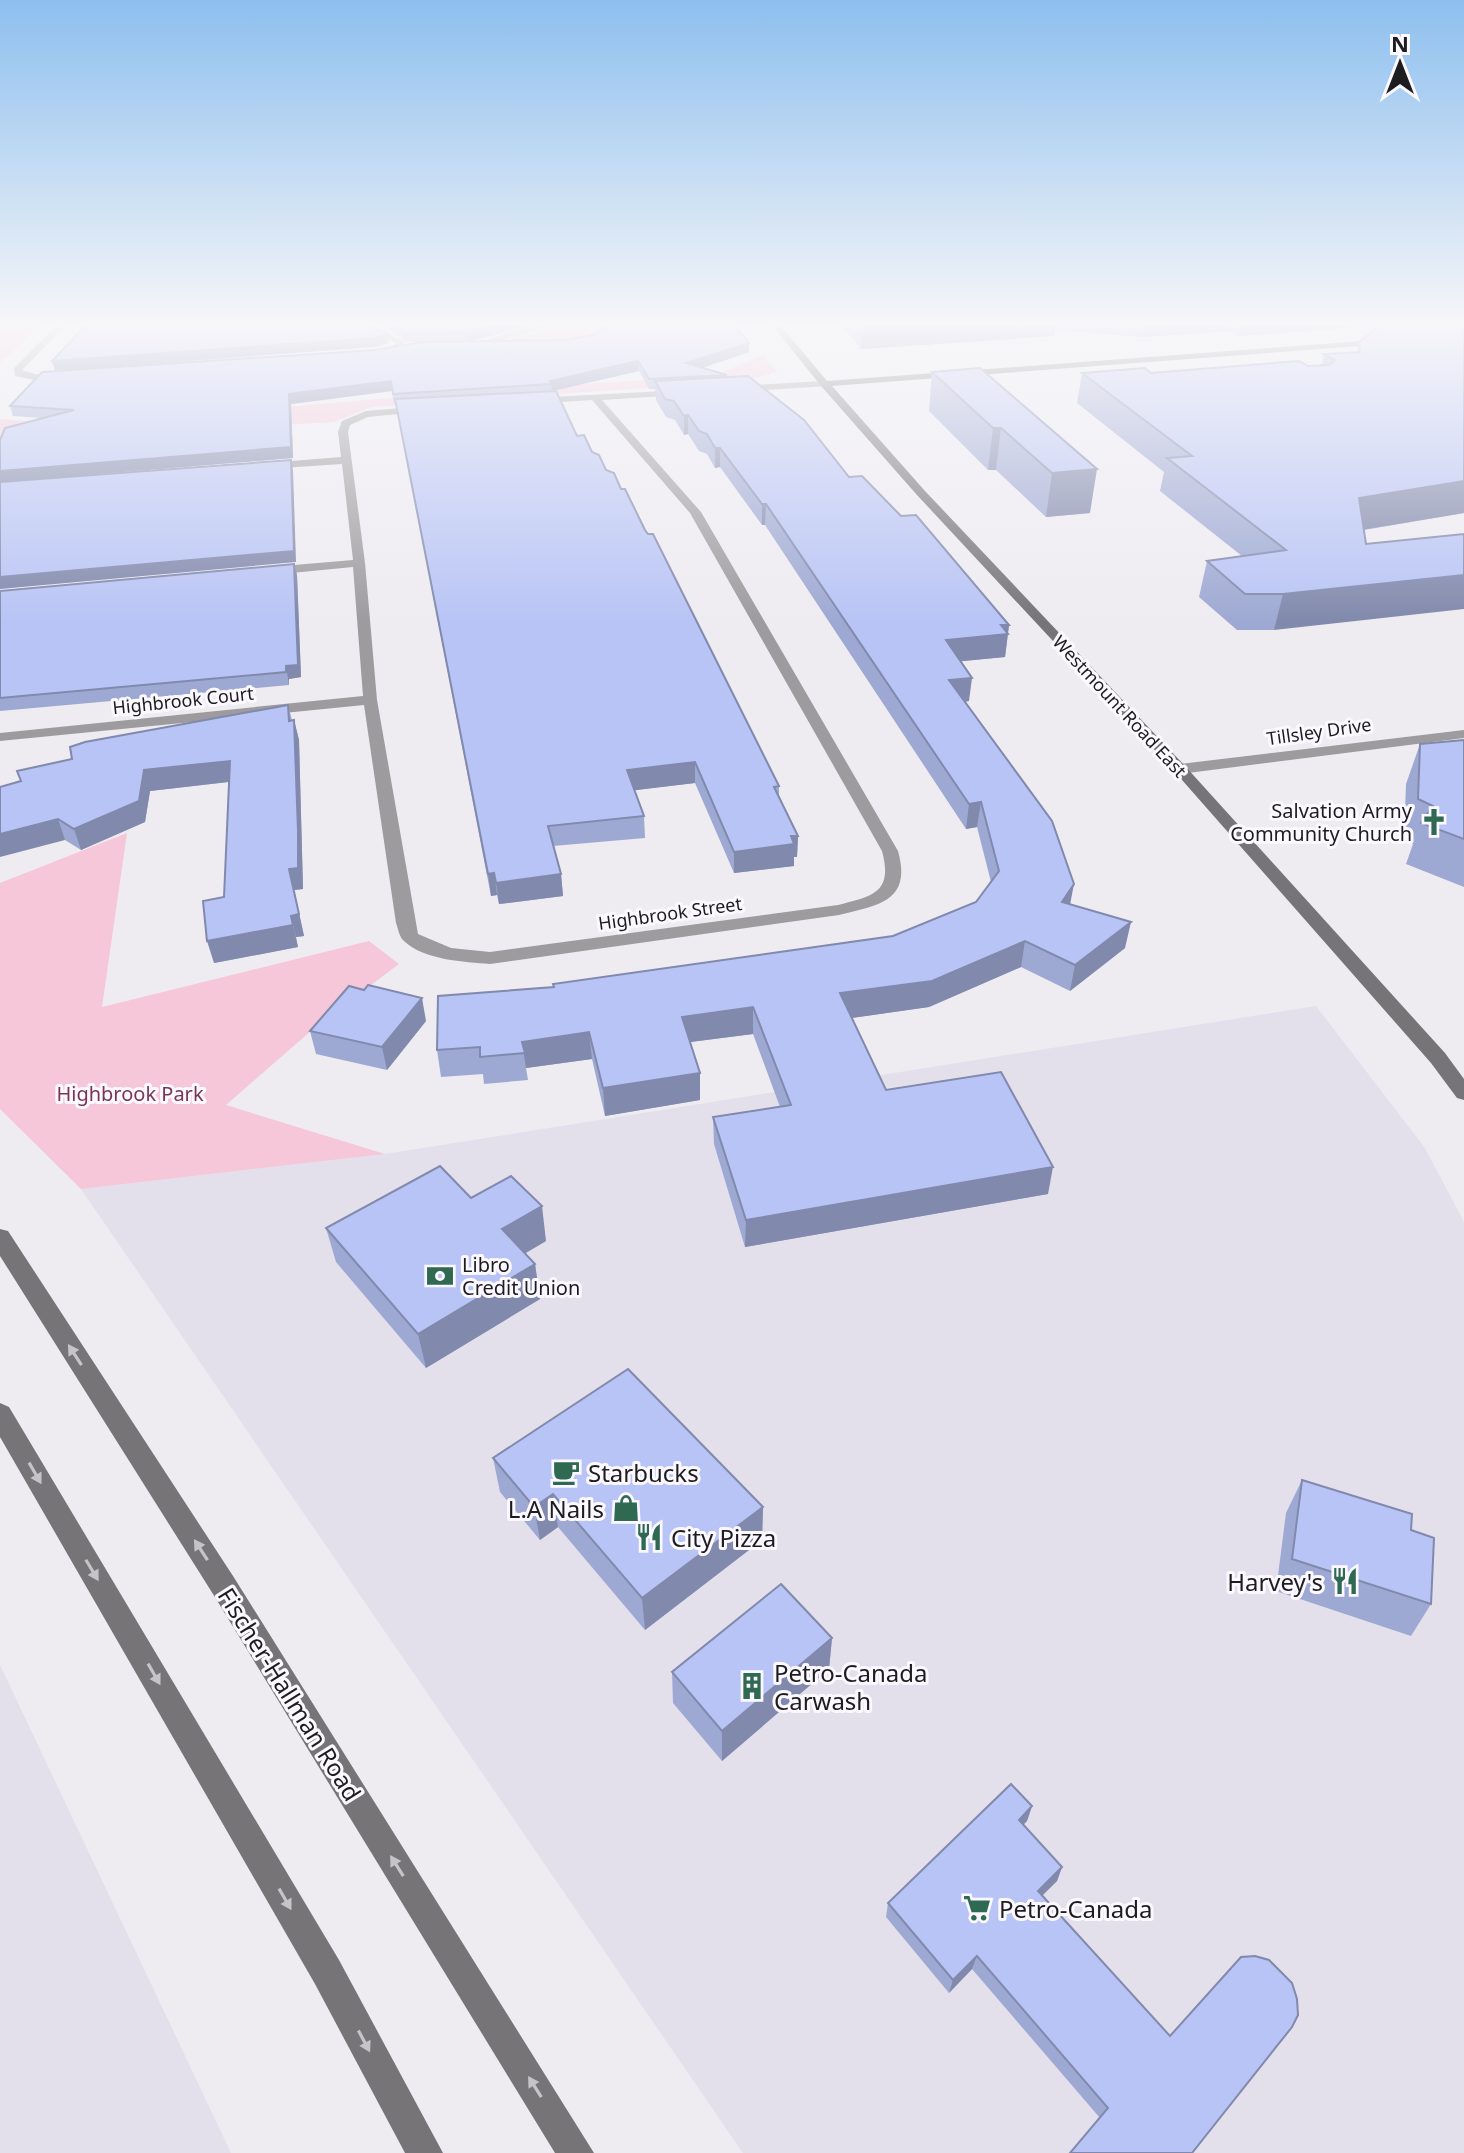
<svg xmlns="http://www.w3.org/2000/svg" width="1464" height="2153" font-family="'Noto Sans',sans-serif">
<rect width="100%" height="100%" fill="#eeecf1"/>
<g fill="#e3dfeb">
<path d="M1316,1006L1425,1148L1464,1222V2153H743L81,1189L385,1154Z"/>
<path d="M0,1665L231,2153H0Z"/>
</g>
<g fill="#f5c7d8">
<path d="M37,321H45L0,363V322Z"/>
<path d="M561,326H578L594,332L580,338L504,341Z"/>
<path d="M763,355L777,372L746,381L371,407L334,422L121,433L0,443V419L67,425L489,390L713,376Z"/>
<path d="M127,833L102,1007L369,941L399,964L319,1024L226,1105L385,1154L81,1189L0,1109V883Z"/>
</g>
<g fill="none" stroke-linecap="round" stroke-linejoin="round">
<g fill="#9d9b9d" fill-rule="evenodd">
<path d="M61,321H70L22,370L39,375L65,374L68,379L39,381L15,376L14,368Z"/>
<path d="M353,321H363L405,342L397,352L373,355V351L391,348L396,343Z"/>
<path d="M559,321L591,322L609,327V335L587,344L584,339L601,333V330C559,317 518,336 478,348L474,345L522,328Z"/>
<path d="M824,381L827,386L736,392L731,389L736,386Z"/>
<path d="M683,390L680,395L602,400L701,512L898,851C912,901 879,905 839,915L490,964C465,962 423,960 404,941C399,937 398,928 396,923L364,705L0,741V733L363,696L353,567L271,575L265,571L271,567L353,560L342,464L266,469L261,466L266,463L341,457L338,432L342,421L366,411L425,406L428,411L368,417L350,425L348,432L365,563L377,700L418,934L451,948L490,952L838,905C874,896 893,892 882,851L690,513L592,400L532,404L527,401L532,398Z"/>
<path d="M1464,730V738L1180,774L1172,769L1180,764Z"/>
</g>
<g fill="#767476" fill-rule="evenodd">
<path d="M769,321H777L827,381L1389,339L1386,344L832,386L925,491L1185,766L1445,1053L1464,1079V1100L1457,1098L1431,1063L1175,772L917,495L821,386Z"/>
<path d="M0,1229L8,1231L233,1576L594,2153H555L213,1594L0,1256Z"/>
<path d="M0,1403L9,1407L339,1960L443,2153H405L315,1984L0,1437Z"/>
</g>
</g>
<g fill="#9ea9d3">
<path d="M365,321H548L466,342H407L384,325Z"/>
<path d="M595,321H731L749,352L702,368L727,375V377L849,477L1009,625L1005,657L961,661L969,701L965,702L1070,904L1125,948L1070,991L1021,967L929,1007L851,1018L886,1090L1048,1194L745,1247L714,1144L713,1117L780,1107L753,1034L690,1042L700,1100L605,1116L592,1059L526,1068L528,1080L484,1084L483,1074L441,1077L437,1050L553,988L893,936L976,902L991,882L977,827L966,829L765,525H762L720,467L715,468L707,454L699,451L688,434L684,435L675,420L666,417L656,400L655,389H649L639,371L552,391L577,436L621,489L645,530L779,786V796L798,836L797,857H794V866L734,873L695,783L634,790L644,816L645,838L553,846L561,874L563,896L499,904L497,895L491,896L396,404H394L392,391L291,404L293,458L0,482L42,418L13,416L10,406L567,340L592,335L606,327Z"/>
<path d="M838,321H1464V513L1364,530L1274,630H1237L1199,597L1207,561L1242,556L1160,491L1164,472L1077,403L1082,373H1151L1322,365L1324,354L1357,352L1359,342L1380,326L1238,336L1230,331L1141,337L1055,330L1054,336L861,349Z"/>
<path d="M980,368L1090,513L1046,517L996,470H988L929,411L932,372Z"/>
<path d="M294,564L297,575L301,677L289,679V685L0,711V591Z"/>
<path d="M288,705L292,720H294L299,740L303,889L294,890L304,936L296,937L298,947L214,963L224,897L229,782L150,791L145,822L81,850L65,840L0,787Z"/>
<path d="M1464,740V887L1406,864L1413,844L1404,840L1406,784L1420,744Z"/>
<path d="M426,1021L387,1070L316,1054L310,1031Z"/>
<path d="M471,1198L546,1241L525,1253L535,1264L540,1299L426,1368L336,1262L326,1228Z"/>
<path d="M493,1458L763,1507L762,1540L645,1630L558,1527L540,1540L500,1492Z"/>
<path d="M1302,1480L1431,1604L1411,1636L1276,1591L1286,1513Z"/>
<path d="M832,1638L829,1669L722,1761L673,1703L672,1672Z"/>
<path d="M1032,1806L1027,1821L1023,1825L1062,1867L1057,1881L1042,1895L1170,2036L1100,2118L972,1969L949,1993L886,1917L888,1903Z"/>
</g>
<g fill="#8189ac">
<path d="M511,321H548L466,342L465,332Z"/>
<path d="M863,321H1056L1054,336L861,349Z"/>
<path d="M1144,321H1232L1230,331L1141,337Z"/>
<path d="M1242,321H1400L1399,324L1238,336Z"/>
<path d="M388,334L389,343L375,347L55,371L52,361Z"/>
<path d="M749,343V352L687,373L686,363Z"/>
<path d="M638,361L639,371L552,391L550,381Z"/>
<path d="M391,381L392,391L291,404L293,458L0,482V471L289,394Z"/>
<path d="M688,415V434L684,435V416Z"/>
<path d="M993,428H1001L996,470H988Z"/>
<path d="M715,448H720V467L715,468Z"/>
<path d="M291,460L293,471L296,562L0,589V577Z"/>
<path d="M1097,469L1090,513L1046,517L1052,473Z"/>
<path d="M1464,481V513L1349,532L1359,498Z"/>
<path d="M762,504H766L765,525H762Z"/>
<path d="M294,564L297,575L301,677L289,679V685L286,666Z"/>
<path d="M1464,575V609L1274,630L1283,594Z"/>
<path d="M1001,625H1009L1005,657L944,663L946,640Z"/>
<path d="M972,678L969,701L947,704L949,680Z"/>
<path d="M294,720L299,740L303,889L294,890L304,936L296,937L291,916L289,869Z"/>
<path d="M230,761L236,781L150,791L145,822L81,850L74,829L144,770Z"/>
<path d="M695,762V783L629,791L627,770Z"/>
<path d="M981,802L977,827L966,829L969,804Z"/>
<path d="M58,819L65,840L0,857V834Z"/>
<path d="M791,836H798L797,857H794V866L734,873V852Z"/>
<path d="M494,873L497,895L491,896L488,874Z"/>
<path d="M561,874L563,896L499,904L496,883Z"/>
<path d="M1074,884L1069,910L1062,902Z"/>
<path d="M1131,922L1125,948L1070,991L1075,965Z"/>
<path d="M293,925L298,947L214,963L207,941Z"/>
<path d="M1025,941L1021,967L929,1007L838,1020L840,993Z"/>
<path d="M422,998L426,1021L387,1070L382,1047Z"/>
<path d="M753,1007V1034L683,1043L682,1017Z"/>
<path d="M589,1032L592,1059L526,1068L522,1042Z"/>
<path d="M700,1073V1100L605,1116L603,1088Z"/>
<path d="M1053,1167L1048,1194L745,1247L746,1220Z"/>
<path d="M542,1206L546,1241L507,1264L502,1229Z"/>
<path d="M535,1264L540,1299L426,1368L418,1334Z"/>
<path d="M553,1494L558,1527L540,1540L534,1507Z"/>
<path d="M763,1507L762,1540L645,1630L642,1598Z"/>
<path d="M832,1638L829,1669L722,1761V1731Z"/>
<path d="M1032,1806L1027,1821L1014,1834L1019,1820Z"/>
<path d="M1062,1867L1057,1881L1033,1905L1038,1891Z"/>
<path d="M977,1956L972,1969L949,1993L953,1980Z"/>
</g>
<g fill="#b8c4f5" stroke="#8189ac" stroke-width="2">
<path d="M90,321H362L388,334L374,338L52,361Z"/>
<path d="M389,321H511L465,332L406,333Z"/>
<path d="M610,321H731L749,343L686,363L727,375L649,379L638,361L550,381L551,384L393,394L391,381L289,394L291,447L0,471V440L5,428L74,410L10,406L42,372L375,350L422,342L567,340L592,335L613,323Z"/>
<path d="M1386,321H1464V481L1359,498L1366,544L1464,534V575L1283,594H1245L1207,561L1286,550L1167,458L1192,456L1082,373L1145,368L1151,373L1299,361L1308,366L1329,365L1335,360L1324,354L1360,352L1359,342Z"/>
<path d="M980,368L1097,469L1052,473L1001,428H993L932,372Z"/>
<path d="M748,376L804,420L849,477L862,476L901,516L916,515L1009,625H1001L1008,634L946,640L972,678L949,680L1052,821L1074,884L1062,902L1131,922L1075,965L1025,941L932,981L840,993L886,1090L1001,1072L1053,1167L746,1220L713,1117L791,1105L753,1007L682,1017L700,1073L603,1088L589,1032L522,1042L525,1053L480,1057V1047L437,1050L438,996L554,987L553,984L893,936L976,902L999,871L981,802L969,804L766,504H762L720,448H715L707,434L699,431L688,415L684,416L674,401L665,399L655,381Z"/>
<path d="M556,391L577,436L584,435L592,452L599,455L606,470L614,473L621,489H625L645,530L648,534H653L779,786L774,787L798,836H791L794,844L734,852L695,762L627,770L644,816L548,826L561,874L496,883L494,873L488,874L395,399Z"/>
<path d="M291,460L294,551L0,577V482Z"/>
<path d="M294,564L298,665L286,666V672L0,698V591Z"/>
<path d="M288,705L289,721L294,720L298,831V868L289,869L299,914L291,916L293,925L207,941L203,901L224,897L230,761L144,770L139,801L74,829L58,819L0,834V787L21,781L17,771L72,759L70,747L85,742Z"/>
<path d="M1464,740V839L1421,823L1433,806L1418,799L1420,744Z"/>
<path d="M368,985L422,998L382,1047L310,1031L349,986L364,990Z"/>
<path d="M440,1166L471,1198L511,1176L542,1206L502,1229L535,1264L418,1334L326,1228Z"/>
<path d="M628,1369L763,1507L642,1598L553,1494L534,1507L493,1458Z"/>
<path d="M1302,1480L1412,1514L1411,1530L1434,1538L1431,1604L1292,1559Z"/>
<path d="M781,1584L832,1638L722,1731L672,1672Z"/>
<path d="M1011,1784L1032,1806L1019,1820L1062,1867L1038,1891L1170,2036L1241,1957L1255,1956L1269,1960L1292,1983L1297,1999L1298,2015L1292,2027L1192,2153H1070L1108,2108L977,1956L953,1980L888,1903Z"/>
</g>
<defs><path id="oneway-solid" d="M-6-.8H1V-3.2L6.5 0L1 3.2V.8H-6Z" transform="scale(2)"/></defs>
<g fill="#c6c4c8">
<use href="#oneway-solid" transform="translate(75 1355) rotate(-123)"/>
<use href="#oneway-solid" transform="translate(35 1473) rotate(60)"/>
<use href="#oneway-solid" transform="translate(201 1550) rotate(-123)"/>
<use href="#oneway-solid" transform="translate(92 1570) rotate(59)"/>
<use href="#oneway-solid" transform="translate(154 1674) rotate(60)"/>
<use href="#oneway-solid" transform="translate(397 1866) rotate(-122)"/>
<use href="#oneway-solid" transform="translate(285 1899) rotate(60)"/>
<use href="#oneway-solid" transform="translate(364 2041) rotate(62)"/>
<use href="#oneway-solid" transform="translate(535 2087) rotate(-122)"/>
</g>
<linearGradient id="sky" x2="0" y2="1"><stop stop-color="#8dbfee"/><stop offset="0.52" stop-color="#f7f6f9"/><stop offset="1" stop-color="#f7f6f9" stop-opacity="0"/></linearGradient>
<rect width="1464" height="622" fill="url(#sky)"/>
<defs>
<g id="church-bare" transform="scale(2.16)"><path d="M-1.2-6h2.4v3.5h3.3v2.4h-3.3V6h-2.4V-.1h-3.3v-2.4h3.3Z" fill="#2f6952" stroke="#fbf9ff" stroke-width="2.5" paint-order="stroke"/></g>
<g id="bank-bare" transform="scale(2.16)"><path d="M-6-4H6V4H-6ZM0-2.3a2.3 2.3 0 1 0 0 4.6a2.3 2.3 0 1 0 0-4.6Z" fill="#2f6952" stroke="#fbf9ff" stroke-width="2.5" paint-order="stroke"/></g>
<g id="cafe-bare" transform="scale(2.16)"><path d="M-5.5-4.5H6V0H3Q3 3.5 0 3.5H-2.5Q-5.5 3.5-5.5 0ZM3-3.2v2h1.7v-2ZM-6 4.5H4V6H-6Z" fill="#2f6952" stroke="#fbf9ff" stroke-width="2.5" paint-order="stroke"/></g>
<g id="shop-bare" transform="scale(2.16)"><path d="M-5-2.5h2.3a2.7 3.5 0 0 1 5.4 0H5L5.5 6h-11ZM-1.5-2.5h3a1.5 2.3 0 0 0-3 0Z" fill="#2f6952" stroke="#fbf9ff" stroke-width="2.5" paint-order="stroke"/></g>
<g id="restaurant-bare" transform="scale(2.16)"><path d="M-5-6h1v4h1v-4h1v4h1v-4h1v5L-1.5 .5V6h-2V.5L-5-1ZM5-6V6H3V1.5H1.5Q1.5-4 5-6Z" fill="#2f6952" stroke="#fbf9ff" stroke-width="2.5" paint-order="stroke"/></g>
<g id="building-bare" transform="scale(2.16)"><path d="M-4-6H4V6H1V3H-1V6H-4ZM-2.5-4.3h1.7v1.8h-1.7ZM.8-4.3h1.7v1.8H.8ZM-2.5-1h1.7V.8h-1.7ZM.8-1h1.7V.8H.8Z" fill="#2f6952" stroke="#fbf9ff" stroke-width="2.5" paint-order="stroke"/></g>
<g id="supermarket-bare" transform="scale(2.16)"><path d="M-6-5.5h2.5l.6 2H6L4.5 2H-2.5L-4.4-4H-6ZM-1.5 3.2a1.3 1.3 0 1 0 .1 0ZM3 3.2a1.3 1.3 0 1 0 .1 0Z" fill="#2f6952" stroke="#fbf9ff" stroke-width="2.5" paint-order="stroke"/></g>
</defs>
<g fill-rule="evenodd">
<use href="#church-bare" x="1434" y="822"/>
<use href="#bank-bare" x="440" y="1276"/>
<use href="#cafe-bare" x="566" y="1472"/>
<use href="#shop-bare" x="626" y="1508"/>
<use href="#restaurant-bare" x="649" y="1537"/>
<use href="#restaurant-bare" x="1345" y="1581"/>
<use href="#building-bare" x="752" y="1686"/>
<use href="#supermarket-bare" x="977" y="1908"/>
</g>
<g text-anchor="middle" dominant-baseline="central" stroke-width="6" stroke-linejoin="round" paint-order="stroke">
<g font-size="18" fill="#1d1c1e" stroke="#fbf9ff">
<text transform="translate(183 700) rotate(-6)">Highbrook Court</text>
<text transform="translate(1120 706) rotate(47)">Westmount Road East</text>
<text transform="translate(1319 731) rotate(-8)">Tillsley Drive</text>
<text transform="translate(670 913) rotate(-8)">Highbrook Street</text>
</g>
<g font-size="20" fill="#1d1c1e" stroke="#fbf9ff" text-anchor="end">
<text x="1412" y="810">Salvation Army<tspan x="1412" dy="23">Community Church</tspan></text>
<text x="462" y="1264" text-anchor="start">Libro<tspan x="462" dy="23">Credit Union</tspan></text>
</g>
<g font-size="20" fill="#793653" stroke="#fbf9ff">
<text x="130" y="1093">Highbrook Park</text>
</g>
<g font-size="24" fill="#1d1c1e" stroke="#fbf9ff" text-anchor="start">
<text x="588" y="1472">Starbucks</text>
<text x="604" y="1508" text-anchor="end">L.A Nails</text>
<text x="671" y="1537">City Pizza</text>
<text x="1323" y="1581" text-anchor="end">Harvey's</text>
<text x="774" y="1672">Petro-Canada<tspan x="774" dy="28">Carwash</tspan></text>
<text x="999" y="1908">Petro-Canada</text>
</g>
<g font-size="24" fill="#1d1c1e" stroke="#fbf9ff">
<text transform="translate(290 1694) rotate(58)">Fischer-Hallman Road</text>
</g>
</g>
<g transform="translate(1400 64)" stroke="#fbf9ff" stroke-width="6" paint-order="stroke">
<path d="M0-6L14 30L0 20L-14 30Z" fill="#1d1c1e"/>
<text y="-12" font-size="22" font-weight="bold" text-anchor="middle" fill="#1d1c1e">N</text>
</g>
</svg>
